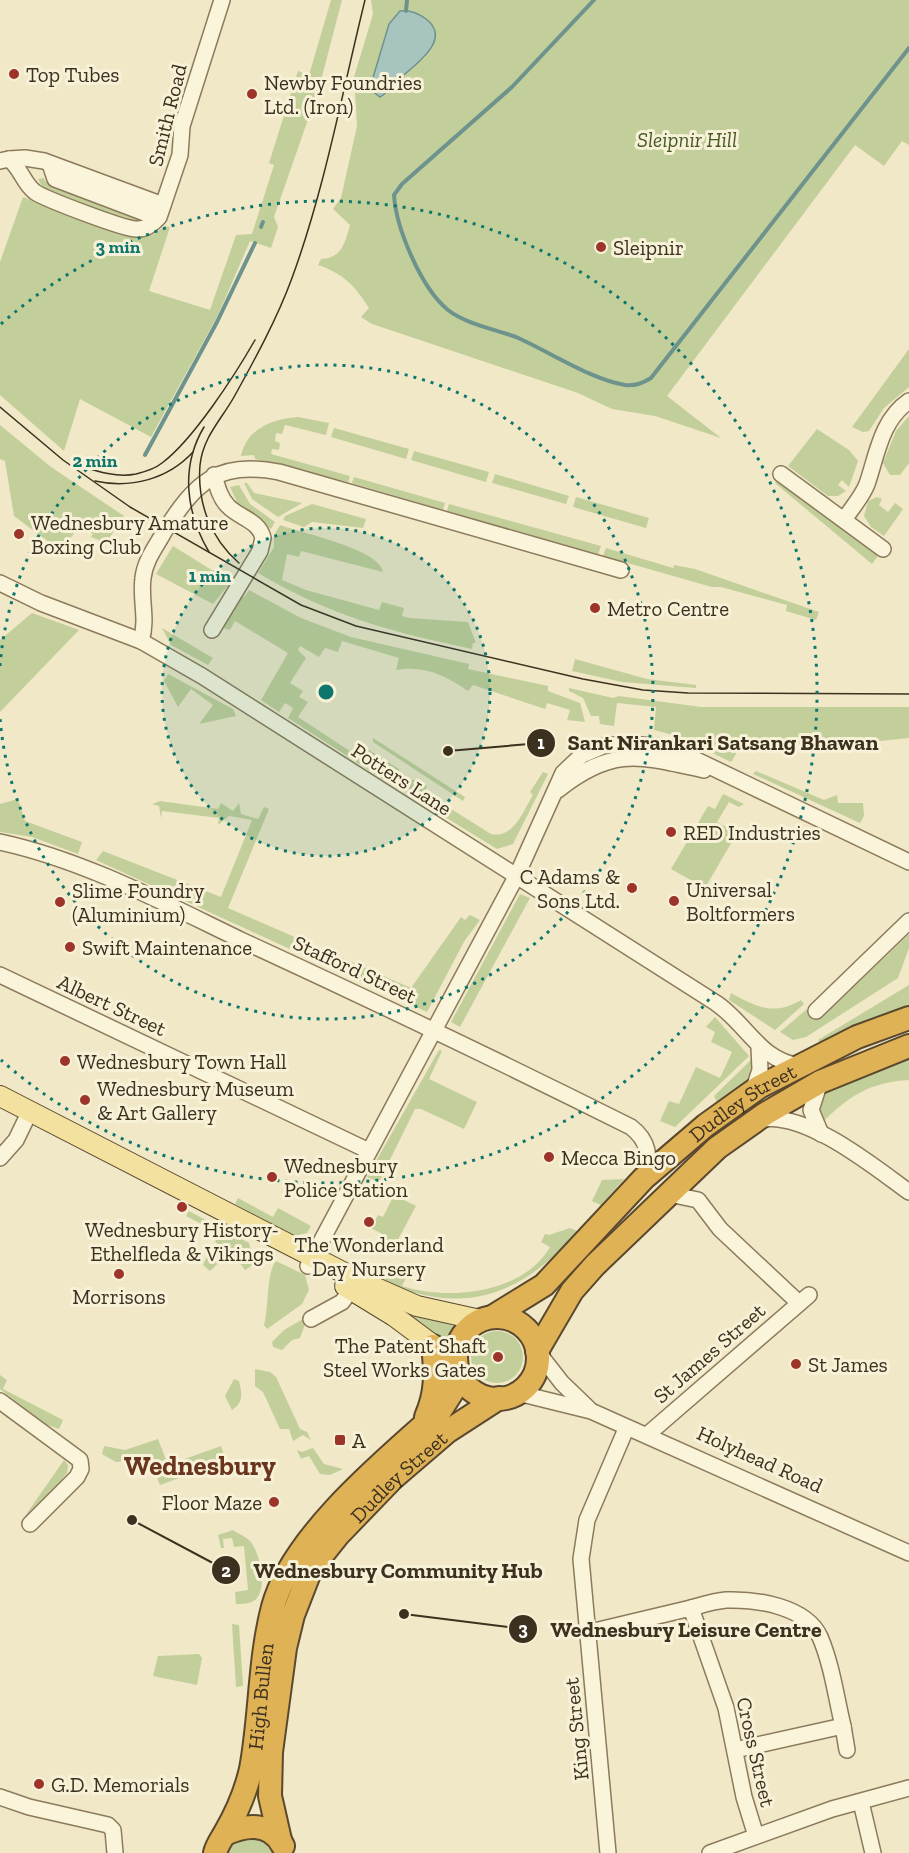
<svg xmlns="http://www.w3.org/2000/svg" width="909" height="1853" font-family="'Zilla Slab',serif">
<rect width="100%" height="100%" fill="#f0e8c7"/>
<g fill="#c3cf9a" fill-rule="evenodd">
<path d="M331,0H342L319,88L274,217L278,227L271,248L250,241L218,315L151,437L80,399L64,451L0,395V262L23,197L137,238L154,234L165,226L170,227L149,291L210,310L236,235L252,234L274,165L269,163L298,71L309,75Z"/>
<path d="M371,0H909V145L902,141L884,166L855,145L667,396L721,438L655,416L612,409L578,393L372,324L361,317L369,308C356,287 343,273 318,265L321,259C342,258 345,243 350,225L333,209L341,198L357,126L354,77L373,14ZM389,24L436,36L425,57L385,94L372,81Z"/>
<path d="M44,178L45,181L144,218L134,223L48,192L41,185L38,179Z"/>
<path d="M909,349V387L884,408L869,431L863,432L852,427Z"/>
<path d="M909,416V463L900,475H890L883,463L896,431Z"/>
<path d="M298,417L329,423L326,435L285,425L282,434L276,433L275,441L280,443L279,450L272,449L271,454L350,476L348,482L255,459L254,455L241,456C247,428 273,419 298,417Z"/>
<path d="M0,425L51,467L124,516L106,543L91,537L93,534L80,525L64,547L57,548L14,516L5,461L0,459Z"/>
<path d="M334,428L409,449L406,459L331,437Z"/>
<path d="M817,429L849,450L858,461L849,487L842,480L838,485L846,491L838,496H828L788,466Z"/>
<path d="M414,451L489,472L486,482L411,460Z"/>
<path d="M495,474L569,496L566,504L492,483Z"/>
<path d="M354,477L445,503L443,510L352,483Z"/>
<path d="M778,480L878,556L872,564L775,483Z"/>
<path d="M244,483H247L254,493L302,503L278,517L252,499Z"/>
<path d="M239,485L250,504L275,522L271,529L238,504L230,487Z"/>
<path d="M576,497L649,518L646,528L573,507Z"/>
<path d="M877,497L882,499L879,505L888,512L895,503L903,509L884,536L871,527L864,516L868,501Z"/>
<path d="M312,504L366,519L363,528L312,522L304,527L283,520L285,516Z"/>
<path d="M449,504L601,546L598,555L447,511Z"/>
<path d="M280,525C301,533 380,549 383,572L301,551L299,557L287,554L282,580L306,590L379,610L382,602L404,608L402,616L409,618L468,622L476,643H473L472,649C391,632 331,616 258,573L274,547V535Z"/>
<path d="M173,546L231,582L213,604L156,574Z"/>
<path d="M606,548L673,568L674,565L695,569L819,612L816,620L786,611L787,605L721,587H712L603,556Z"/>
<path d="M249,590L301,618L351,637L469,664L468,669L548,686V691L580,703L585,722L567,720L570,710L547,703L545,709L473,685L468,691C445,675 424,665 396,670L399,658L342,641L338,652L325,648L319,657L300,646L298,650L306,658L290,683L303,691L299,697L308,702L298,717L359,757L363,750H369L399,769L400,776L394,786L288,718L293,708L285,703L279,712L261,700L288,653L235,621L230,630L223,628L222,624L241,595L244,597Z"/>
<path d="M32,613L79,630L0,712V640Z"/>
<path d="M162,628L213,658L208,665L171,645Z"/>
<path d="M575,659L647,679L696,685V688L622,682L572,671Z"/>
<path d="M168,674L233,709L236,716L199,724L213,705L191,689L178,707L164,681Z"/>
<path d="M569,688L613,698L619,696L701,707H909V738L832,746L744,741L731,762L677,736L654,730L656,707L617,703L614,726L600,724L599,716H591L583,698L569,691Z"/>
<path d="M373,738L465,797L463,801L373,742Z"/>
<path d="M756,771L824,800L837,795L838,803H863L864,816L860,823L753,774Z"/>
<path d="M543,772L548,774L513,844L497,849L414,798L406,786L411,780H417L427,786L424,792L491,834C514,839 523,811 533,795L530,792Z"/>
<path d="M723,794L744,804L739,807L729,802L717,822L737,833L705,888L671,869L708,806L715,809Z"/>
<path d="M18,799L25,821L82,842L78,854L32,837L0,832V804Z"/>
<path d="M160,801L218,809L221,803L233,811L239,803L241,814L258,819L264,807L269,809L228,908L411,988L461,917L465,920L470,915L480,920L465,940L427,1012L96,860L103,851L221,897L252,820L229,816L218,825L219,818L162,811L161,818L159,806L152,804Z"/>
<path d="M520,894L530,898L460,1027L451,1022Z"/>
<path d="M909,934V948L898,978L806,1037L793,1040L780,1032L807,1009L820,1019Z"/>
<path d="M909,985V1005L869,1020L868,1023L822,1045L818,1040Z"/>
<path d="M731,993C756,1007 775,1016 801,1000L804,1004L775,1030L729,1000Z"/>
<path d="M715,1017L749,1056L675,1127L660,1121L669,1101L679,1104L696,1067L720,1078L732,1052L711,1042L715,1032L706,1027Z"/>
<path d="M439,1050L442,1051L429,1079L477,1102L464,1129L421,1109H415L379,1182L367,1177Z"/>
<path d="M754,1057L752,1079L737,1093L717,1102L714,1096Z"/>
<path d="M909,1058V1080C871,1082 848,1096 822,1123L818,1114L819,1095L824,1091Z"/>
<path d="M624,1179L601,1205L592,1201L602,1180Z"/>
<path d="M394,1195L416,1206L394,1247L382,1241L384,1235L371,1228L378,1215L383,1217Z"/>
<path d="M238,1198L273,1217L278,1208L311,1226L307,1233L294,1236L235,1204Z"/>
<path d="M189,1211L249,1243L254,1264L245,1270L231,1251L210,1271L203,1265L208,1254L214,1257L220,1245L215,1242L219,1233L186,1216Z"/>
<path d="M570,1228L577,1231C523,1296 462,1317 383,1281L391,1266L408,1274L402,1286C448,1301 523,1294 550,1247L541,1242L545,1234L549,1235Z"/>
<path d="M276,1261L305,1275L309,1290L302,1304L267,1329L264,1325C269,1308 266,1273 276,1261Z"/>
<path d="M408,1308L456,1327L446,1348L404,1314Z"/>
<path d="M308,1316L300,1338L292,1340L282,1350L273,1347L272,1342L284,1330Z"/>
<circle cx="497" cy="1357" r="26"/>
<path d="M255,1369L270,1372L276,1377L300,1429L307,1432L311,1440L303,1435L293,1441L289,1429H280L263,1392L255,1386Z"/>
<path d="M0,1375L7,1380L3,1389L63,1420L59,1429L45,1424L0,1389Z"/>
<path d="M234,1379L239,1381C242,1394 244,1402 232,1410L225,1396Z"/>
<path d="M158,1439L168,1465L221,1446L226,1461L160,1485L150,1460L116,1462L102,1454L104,1446L125,1450Z"/>
<path d="M313,1448L324,1464L343,1469L330,1475L320,1474L309,1456L301,1459L297,1450L302,1452Z"/>
<path d="M64,1460L68,1465L67,1473L28,1521L25,1516Z"/>
<path d="M233,1530C239,1534 245,1536 250,1541C260,1552 268,1590 255,1600C250,1604 242,1604 236,1604L235,1592L248,1590L244,1546L234,1547L232,1538L223,1539L224,1548H221L218,1535Z"/>
<path d="M232,1624L239,1625L243,1686L236,1687Z"/>
<path d="M199,1654L202,1658L197,1685L153,1676L158,1656Z"/>
<path d="M241,1838C256,1838 267,1839 274,1853H224L233,1842Z"/>
</g>
<path fill="#a8c4be" stroke="#6e938d" stroke-width="1.5" d="M400,11C409,10 418,13 426,19C454,40 412,67 397,81C391,86 387,93 380,97L371,90L372,81L389,24Z"/>
<g fill="none" stroke-linecap="round" stroke-linejoin="round">
<g stroke="#6e938d" stroke-width="4">
<path d="M594,0L512,87L402,184L394,195C396,228 421,288 448,310C466,324 494,329 516,337C548,351 592,380 625,385C636,386 643,383 651,378L909,48"/>
<path d="M406,11L407,0"/>
<path d="M261,227L263,222"/>
<path d="M145,455L217,322L255,243"/>
</g>
<g stroke="#8c7a5b" stroke-width="18">
<g id="minor">
<path d="M9,159L25,158L44,161L163,205"/>
<path d="M0,161L9,159C21,168 23,183 35,192C45,199 124,229 136,229C146,230 153,224 159,217L180,155L182,126L222,0"/>
<path d="M50,164L55,179L158,218"/>
<path d="M781,474L883,549"/>
<path d="M844,520C851,509 862,497 867,484C877,455 881,420 909,401"/>
<path d="M0,583L41,603L141,641L202,676L716,1003C748,1025 759,1060 800,1066"/>
<path d="M212,630L260,551L263,538C259,520 239,518 228,506C220,498 217,486 214,475"/>
<path d="M141,641C148,619 140,600 143,578C145,560 156,547 164,532C195,483 217,460 279,472L621,570"/>
<path d="M558,790C613,746 640,756 704,770"/>
<path d="M0,842C84,860 166,904 243,941C373,1001 503,1063 631,1127C649,1141 650,1156 645,1176"/>
<path d="M0,975L369,1151"/>
<path d="M816,1011L909,921"/>
<path d="M820,1082L811,1110L821,1134"/>
<path d="M753,1091L760,1070L759,1047"/>
<path d="M762,1119C807,1112 873,1166 909,1192"/>
<path d="M0,1158L16,1140L30,1111"/>
<path d="M669,1194L698,1200L720,1229L799,1303"/>
<path d="M308,1266L517,875L563,773L582,755L603,746L630,744L662,747L684,754L909,862"/>
<path d="M311,1319L342,1302L357,1282"/>
<path d="M537,1351L562,1383L589,1409"/>
<path d="M518,1393L591,1411L909,1553"/>
<path d="M0,1401L80,1460L81,1469L77,1477L30,1524"/>
<path d="M647,1435L809,1295"/>
<path d="M691,1608C702,1605 714,1601 726,1600C756,1599 806,1606 820,1637C832,1665 836,1697 843,1726L735,1750"/>
<path d="M586,1633L691,1608L726,1708L744,1797L756,1836"/>
<path d="M843,1726L847,1750"/>
<path d="M0,1797L29,1807L108,1825L113,1830L115,1853"/>
<path d="M861,1802L873,1853"/>
<path d="M608,1853L581,1559L587,1520L626,1429"/>
<path d="M710,1853L832,1809L909,1788"/>
</g>
</g>
<g stroke="#5a482f" stroke-width="22">
<g id="major">
<path d="M0,1096L358,1280L417,1306L480,1320"/>
<path d="M345,1286L394,1316L457,1363"/>
</g>
</g>
<g stroke="#5a482f" stroke-width="26">
<g id="highway">
<path id="s1" d="M492,1317L544,1285L644,1178L706,1125L759,1087L857,1037L909,1018"/>
<circle cx="497" cy="1358" r="41"/>
<path d="M537,1351L572,1291L595,1265L717,1148L765,1114L820,1082L909,1046"/>
<path d="M426,1417C437,1392 436,1372 433,1346"/>
<path d="M225,1834C245,1825 271,1821 283,1846"/>
<path id="s2" d="M280,1840L270,1796L271,1752L285,1648L293,1615L311,1569L339,1534L392,1479L448,1431L499,1398"/>
<path id="s3" d="M215,1853C217,1845 221,1840 225,1833C236,1814 246,1791 251,1769C261,1716 259,1660 273,1607C292,1536 386,1459 440,1411L454,1389L459,1372"/>
</g>
</g>
<use href="#minor" stroke="#faf4db" stroke-width="15"/>
<use href="#major" stroke="#f3e19f" stroke-width="20"/>
<use href="#highway" stroke="#e0b256" stroke-width="22"/>
<g stroke="#3c301f" stroke-width="1.5">
<path d="M0,407L63,460L130,507L301,605L356,626L583,679L643,690L688,693L909,694"/>
<path d="M204,427C180,467 186,513 209,552"/>
<path d="M77,465C96,471 116,478 136,474C144,472 156,468 162,463C193,440 235,375 255,340"/>
<path d="M95,481C131,489 168,479 193,452"/>
<path d="M239,563C210,538 197,502 200,465C203,437 221,420 234,397C255,359 277,319 292,278C325,188 342,93 365,0"/>
</g>
</g>
<circle cx="326" cy="692" r="164" fill="#0f766e" fill-opacity=".12"/>
<g fill="none" stroke="#0f766e" stroke-width="3" stroke-dasharray="3 6">
<circle cx="326" cy="692" r="164"/>
<path d="M0 666A327 327 0 1 1 0 718"/>
<path d="M1 324A491 491 0 1 1 1 1060"/>
</g>
<g fill="#9d3429" stroke="#f7f1d7" stroke-width="2">
<circle cx="14" cy="74" r="6"/>
<circle cx="252" cy="94" r="6"/>
<circle cx="601" cy="247" r="6"/>
<circle cx="19" cy="534" r="6"/>
<circle cx="595" cy="608" r="6"/>
<circle cx="671" cy="832" r="6"/>
<circle cx="632" cy="888" r="6"/>
<circle cx="674" cy="901" r="6"/>
<circle cx="60" cy="902" r="6"/>
<circle cx="70" cy="947" r="6"/>
<circle cx="65" cy="1061" r="6"/>
<circle cx="85" cy="1100" r="6"/>
<circle cx="549" cy="1157" r="6"/>
<circle cx="272" cy="1177" r="6"/>
<circle cx="182" cy="1207" r="6"/>
<circle cx="369" cy="1222" r="6"/>
<circle cx="119" cy="1274" r="6"/>
<circle cx="498" cy="1357" r="6"/>
<circle cx="796" cy="1364" r="6"/>
<rect x="334" y="1434" width="12" height="12" rx="3"/>
<circle cx="274" cy="1502" r="6"/>
<circle cx="39" cy="1784" r="6"/>
</g>
<g text-anchor="middle" dominant-baseline="central" stroke-width="6" stroke-linejoin="round" paint-order="stroke">
<g font-size="21" fill="#3c301f" stroke="#f7f1d7" text-anchor="start">
<text x="26" y="74">Top Tubes</text>
<text x="264" y="82">Newby Foundries<tspan x="264" dy="24">Ltd. (Iron)</tspan></text>
<text x="613" y="247">Sleipnir</text>
<text x="31" y="522">Wednesbury Amature<tspan x="31" dy="24">Boxing Club</tspan></text>
<text x="607" y="608">Metro Centre</text>
<text x="683" y="832">RED Industries</text>
<text x="620" y="876" text-anchor="end">C Adams &amp;<tspan x="620" dy="24">Sons Ltd.</tspan></text>
<text x="686" y="889">Universal<tspan x="686" dy="24">Boltformers</tspan></text>
<text x="72" y="890">Slime Foundry<tspan x="72" dy="24">(Aluminium)</tspan></text>
<text x="82" y="947">Swift Maintenance</text>
<text x="77" y="1061">Wednesbury Town Hall</text>
<text x="97" y="1088">Wednesbury Museum<tspan x="97" dy="24">&amp; Art Gallery</tspan></text>
<text x="561" y="1157">Mecca Bingo</text>
<text x="284" y="1165">Wednesbury<tspan x="284" dy="24">Police Station</tspan></text>
<text x="182" y="1229" text-anchor="middle">Wednesbury History-<tspan x="182" dy="24">Ethelfleda &amp; Vikings</tspan></text>
<text x="369" y="1244" text-anchor="middle">The Wonderland<tspan x="369" dy="24">Day Nursery</tspan></text>
<text x="119" y="1296" text-anchor="middle">Morrisons</text>
<text x="486" y="1345" text-anchor="end">The Patent Shaft<tspan x="486" dy="24">Steel Works Gates</tspan></text>
<text x="808" y="1364">St James</text>
<text x="352" y="1440">A</text>
<text x="262" y="1502" text-anchor="end">Floor Maze</text>
<text x="51" y="1784">G.D. Memorials</text>
</g>
<g font-size="21" fill="#3c301f" stroke="#f7f1d7">
<text transform="translate(167 115) rotate(-76)">Smith Road</text>
<text transform="translate(402 779) rotate(33)">Potters Lane</text>
<text transform="translate(355 969) rotate(25)">Stafford Street</text>
<text transform="translate(112 1005) rotate(25)">Albert Street</text>
<text stroke="none"><textPath href="#s1" startOffset="332">Dudley Street</textPath></text>
<text transform="translate(709 1353) rotate(-41)">St James Street</text>
<text transform="translate(760 1459) rotate(24)">Holyhead Road</text>
<text stroke="none"><textPath href="#s2" startOffset="405">Dudley Street</textPath></text>
<text stroke="none"><textPath href="#s3" startOffset="165">High Bullen</textPath></text>
<text transform="translate(576 1729) rotate(-96)">King Street</text>
<text transform="translate(756 1752) rotate(77)">Cross Street</text>
</g>
<g font-size="21" font-style="italic" fill="#475925" stroke="#f7f1d7">
<text x="687" y="139">Sleipnir Hill</text>
</g>
<g font-size="27" font-weight="bold" fill="#6a351e" stroke="#f7f1d7">
<text x="200" y="1466">Wednesbury</text>
</g>
</g>
<circle cx="326" cy="692" r="9" fill="#0f766e" stroke="#f7f1d7" stroke-width="3"/>
<g font-size="18" text-anchor="middle" font-weight="bold" fill="#0f766e" stroke="#f7f1d7" stroke-width="6" stroke-linejoin="round" paint-order="stroke">
<text x="118" y="253">3 min</text>
<text x="95" y="467">2 min</text>
<text x="210" y="582">1 min</text>
</g>
<path fill="none" stroke="#3c301f" stroke-width="2" d="M448 751L541 743M132 1520L226 1570M404 1614L523 1629"/>
<g fill="#3c301f" stroke="#f7f1d7" stroke-width="2">
<circle cx="448" cy="751" r="6"/>
<circle cx="132" cy="1520" r="6"/>
<circle cx="404" cy="1614" r="6"/>
<circle cx="541" cy="743" r="15"/>
<circle cx="226" cy="1570" r="15"/>
<circle cx="523" cy="1629" r="15"/>
</g>
<g font-size="18" text-anchor="middle" font-weight="bold" fill="#fff">
<text x="541" y="749">1</text>
<text x="226" y="1577">2</text>
<text x="523" y="1635">3</text>
</g>
<g font-size="22" text-anchor="middle" font-weight="bold" fill="#3c301f" stroke="#f7f1d7" stroke-width="6" stroke-linejoin="round" paint-order="stroke">
<text x="723" y="750">Sant Nirankari Satsang Bhawan</text>
<text x="398" y="1578">Wednesbury Community Hub</text>
<text x="686" y="1637">Wednesbury Leisure Centre</text>
</g>
</svg>
